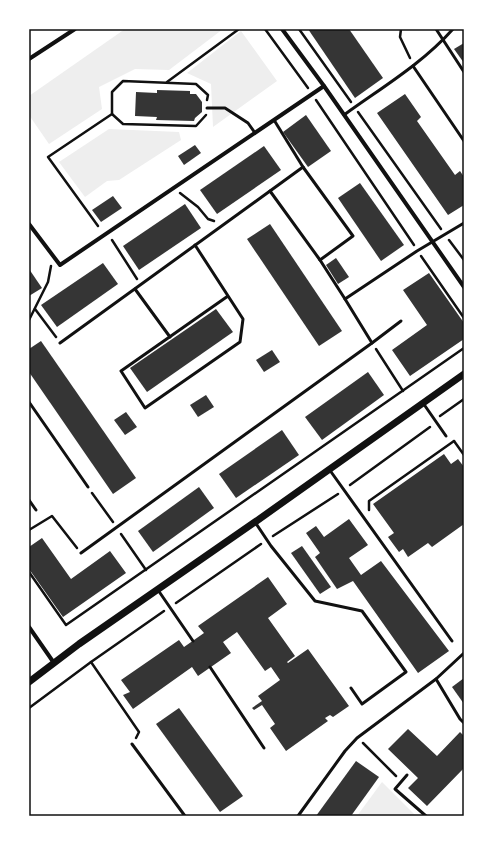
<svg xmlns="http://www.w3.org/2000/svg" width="493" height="845" font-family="Raleway,sans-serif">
<rect width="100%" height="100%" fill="#fff"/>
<g fill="#eee">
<path d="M125,29H223L169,70L135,69L99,87L102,109L49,144L29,115V96Z"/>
<path d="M241,31L277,81L213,127L211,84L187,73Z"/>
<path d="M109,129L179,132L181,140L119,180L107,181L85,197L59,162Z"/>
<path d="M382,782L416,816H357Z"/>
</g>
<g fill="#353535">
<path d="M308,29H349L383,78L355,98Z"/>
<path d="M464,43V63L454,49Z"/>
<path d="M157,90L190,91V94H196L202,102V112L195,118L194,121L156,120L157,117L135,116L136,92L157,93Z"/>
<path d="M405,94L421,117L417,121L455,175L460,171L464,177V205L448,215L377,113Z"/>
<path d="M306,115L331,151L308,167L283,132Z"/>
<path d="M195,145L201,153L184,165L178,156Z"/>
<path d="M264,146L281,170L217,214L200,190Z"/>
<path d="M360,183L404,245L381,261L338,198Z"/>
<path d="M113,196L122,208L101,222L92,210Z"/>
<path d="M185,204L201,228L139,270L123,246Z"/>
<path d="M270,224L342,331L319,346L247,239Z"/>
<path d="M336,258L349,277L338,284L326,265Z"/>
<path d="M103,263L118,284L57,327L41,305Z"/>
<path d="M29,269L42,288L29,296Z"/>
<path d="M429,273L464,323V339L410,376L392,350L427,325L403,290Z"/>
<path d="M216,309L233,332L147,392L130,368Z"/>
<path d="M41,341L136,478L113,494L29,372V349Z"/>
<path d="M272,350L280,362L264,372L256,360Z"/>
<path d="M368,372L384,395L322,440L305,417Z"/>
<path d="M206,395L214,407L198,417L190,405Z"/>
<path d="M126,412L137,427L125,435L114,420Z"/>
<path d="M282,430L299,455L236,498L219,474Z"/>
<path d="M444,454L451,464L458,459L464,467V524L432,547L428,543L408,557L403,549L399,552L388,537L394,533L373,504Z"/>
<path d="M199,487L214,508L153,552L138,531Z"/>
<path d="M349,519L368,545L349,558L361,575L381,561L449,651L418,673L353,581L337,589L315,557L320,553L306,533L316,526L324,537Z"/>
<path d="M42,538L71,579L110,551L126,573L63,617L29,569V547Z"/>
<path d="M302,546L331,587L320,594L291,553Z"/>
<path d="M268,577L287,604L268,618L295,656L287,662L288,663L308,649L349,706L333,717L330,715L325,718L328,721L286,751L270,728L275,724L262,705L254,710L252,708L262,701L258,696L280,680L271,667L265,671L237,632L223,642L231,653L198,676L192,667L133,709L123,695L130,692L121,680L179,640L184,647L204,633L198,626Z"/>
<path d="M464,678V704L452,687Z"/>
<path d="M179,708L243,796L220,812L156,724Z"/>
<path d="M408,729L437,756L460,732L464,736V768L427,806L408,788L418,778L388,749Z"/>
<path d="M356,761L379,777L351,816H316Z"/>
</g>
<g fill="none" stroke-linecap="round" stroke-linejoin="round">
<g stroke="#111" stroke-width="2.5">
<path d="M265,29L308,88"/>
<path d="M299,29L351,102"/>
<path d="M401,29L400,37L410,58"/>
<path d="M167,82L239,29"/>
<path d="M316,100L414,245"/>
<path d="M358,112L441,229"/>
<path d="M112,114L123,124L196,126L206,115"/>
<path d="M180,193L198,207L208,219L214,221"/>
<path d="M98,226L48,157L112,114V92L123,81L196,84L208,95L207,100"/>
<path d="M112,240L137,279"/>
<path d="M449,240L464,260"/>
<path d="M421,256L464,318"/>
<path d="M35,309L56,337"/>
<path d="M29,320L48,282L51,266"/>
<path d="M376,349L403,391"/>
<path d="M440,416L464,399"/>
<path d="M454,441L464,455"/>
<path d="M350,485L430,427"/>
<path d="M92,493L113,522"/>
<path d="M369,510V501L454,441"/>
<path d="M29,530L52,516L77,548"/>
<path d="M121,534L146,570"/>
<path d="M273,536L338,494"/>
<path d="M29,572L66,625L464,348"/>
<path d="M176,603L261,544"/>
<path d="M91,662L139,732L136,738"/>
<path d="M29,708L91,662L164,611"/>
<path d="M363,743L396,776"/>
</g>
<g stroke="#111" stroke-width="3">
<path d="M436,29L464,72"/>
<path d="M413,66L464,141"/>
<path d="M207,108H225L248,123L255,133"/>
<path d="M344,115C381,88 422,64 453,29"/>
<path d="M274,120L303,167"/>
<path d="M270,191L303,167L353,236L320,260"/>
<path d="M195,245L243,319L240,342L145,408L121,371L228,296"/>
<path d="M135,289L170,337"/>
<path d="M60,343L270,191L320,260L345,299L417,251L464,223"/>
<path d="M372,343L401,321"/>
<path d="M29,402L88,487"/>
<path d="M423,403L446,436"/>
<path d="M329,469L452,641"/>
<path d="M29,500L36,510"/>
<path d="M255,522L271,546L315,601L362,611L406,672L362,704L351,688"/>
<path d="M81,553L372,343L345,299"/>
<path d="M158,590L193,641"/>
<path d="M210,667L264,748"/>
<path d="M436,679L460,719L464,723"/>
<path d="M132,744L185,816"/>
<path d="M407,775L395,789L426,816"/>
<path d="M298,816L345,751L357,738L436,679L464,653"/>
</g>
<g stroke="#111" stroke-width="4">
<path d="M282,29L324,86L464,287"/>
<path d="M29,59L75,29"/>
<path d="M29,224L60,265L324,86"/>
<path d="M29,627L54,663"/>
</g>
<path stroke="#111" stroke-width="7" d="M29,682L79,644L255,522L464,374"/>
</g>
<rect width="493" height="845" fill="none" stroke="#ffffff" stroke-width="60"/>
<rect x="30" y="30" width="433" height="785" fill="none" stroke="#111" stroke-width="1.5"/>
</svg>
